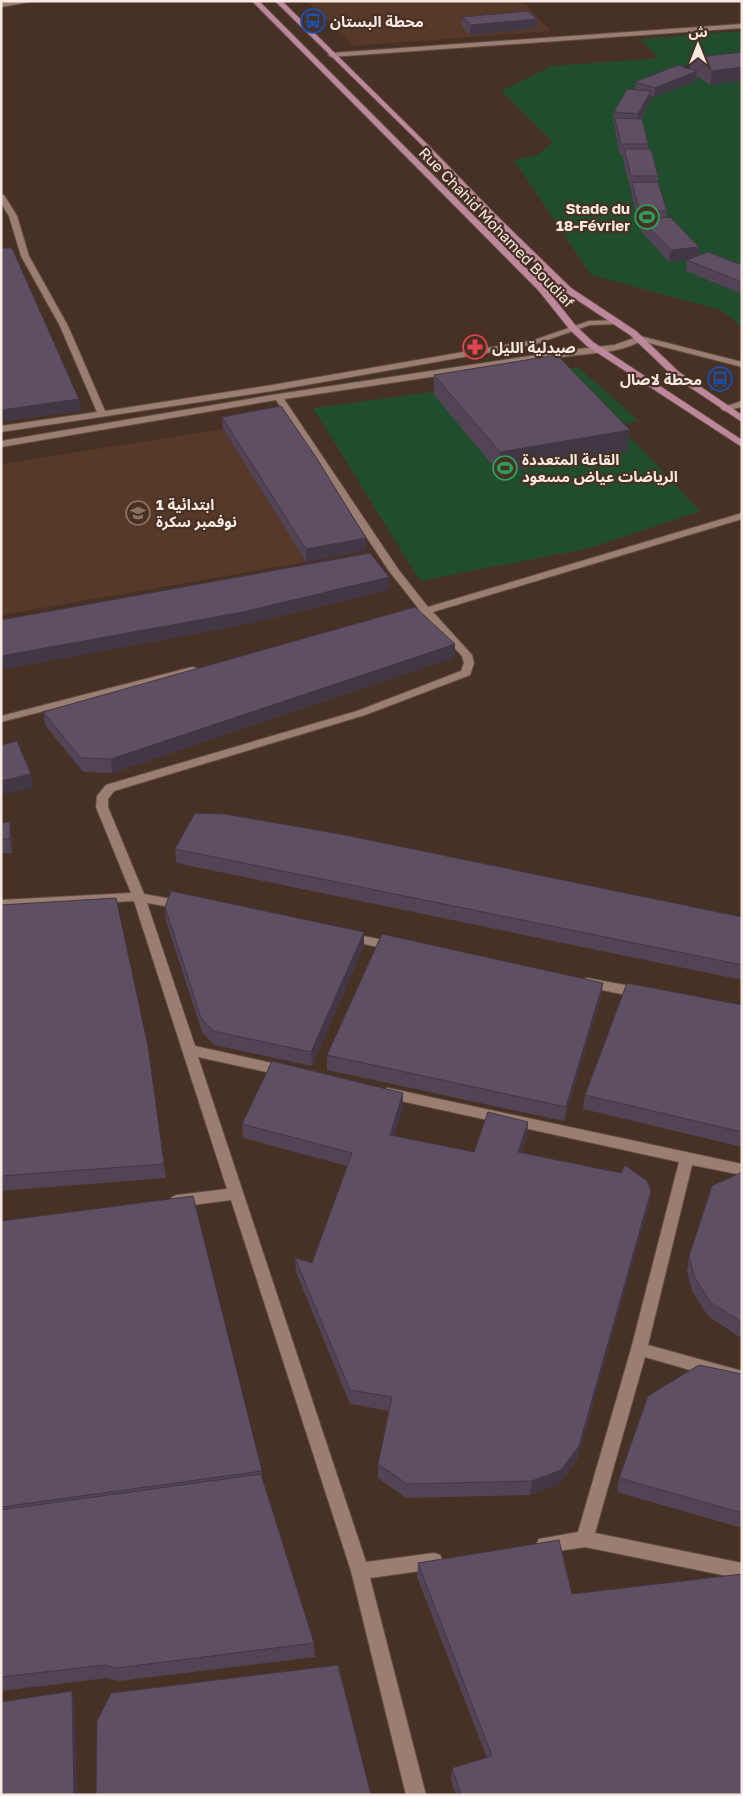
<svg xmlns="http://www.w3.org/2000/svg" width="743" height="1796" font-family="'Golos Text','Noto Sans Arabic',sans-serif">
<rect width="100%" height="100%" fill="#473024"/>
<g fill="#563929">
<path d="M307,1H522L551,31L354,46Z"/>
<path d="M223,429L306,562L1,615V464Z"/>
</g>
<g fill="#214d2f">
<path d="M742,31V327L721,310L591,275L514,160L537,155L553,142L501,91L552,66L659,58L640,39Z"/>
<path d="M578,367L638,420L620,426L700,511L590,548L420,581L313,408L431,392Z"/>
</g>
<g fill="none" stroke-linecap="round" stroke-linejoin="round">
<g stroke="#614e44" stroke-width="2">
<g id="minor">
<path d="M17,1H35L1,7V3Z"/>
<path d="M742,24V28L331,57L328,55L331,53Z"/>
<path d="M1,195H4L17,216L29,256L68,326L105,411L272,385L534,340L589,321L618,320L622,322L618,324L590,325L536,344L272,391L1,432V426L97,412L60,326L21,256L9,216L1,203Z"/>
<path d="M640,336L742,362V367L641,341C619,353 594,353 569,356L284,399L398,569L428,607L742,513V519L433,612L472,655L474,663L470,675L365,715L114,791L108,799V807L144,894L182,901L188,905L182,909L147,903L195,1046L285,1066L290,1067L292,1071L290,1075L285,1076L198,1057L366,1562L434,1553L440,1555L443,1561L440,1567L434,1569L370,1578L426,1795H406L351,1571L231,1200L177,1207L172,1205L170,1201L172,1197L177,1195L227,1189L134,901L1,908V900L131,893L96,807L97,796L106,785L357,711L461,671L464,663L462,656L424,615L401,618L400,616L401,614L419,609L389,571L276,400L1,447V441L278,394L569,350L614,345Z"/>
<path d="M742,401V407L724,411L720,408Z"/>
<path d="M192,667L196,668L197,670L196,672L1,722V716Z"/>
<path d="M349,933L393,942L399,946L393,950L344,940L343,937L344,934Z"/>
<path d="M587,978L641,988L646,990L648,993L646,996L641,998L582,986L580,983L582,980Z"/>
<path d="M388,1088L742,1164V1175L692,1165L648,1345L742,1371V1385L645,1357L595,1533L742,1563V1579L585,1547L545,1553L539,1551L536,1545L539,1539L578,1532L631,1349L679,1162L383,1097L381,1093L383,1089Z"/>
</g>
</g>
<g stroke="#614e44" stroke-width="2">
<g id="major">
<path d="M252,1H259L545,287L576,326L593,342L742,440V447L587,346L570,330L539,291Z"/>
<path d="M275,1H282L428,145L495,214L571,288L636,331L679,372L742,415V422L673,376L630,335L565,292L489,218L424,147Z"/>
</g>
</g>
<use href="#minor" fill="#997e71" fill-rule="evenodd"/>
<use href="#major" fill="#be889c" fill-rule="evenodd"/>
</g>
<g fill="#524455">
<path d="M462,17L537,19V28L470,35L462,27Z"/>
<path d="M742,52L710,85L697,76L696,81L654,97L651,96L650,101L641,119L648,144V149L658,176V182L667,211L666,217L699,247L698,256L742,265V294L686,271L687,260L669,262L641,231L642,222H638L631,192V187H630L623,160V155H620L615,129V122H613L614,112L635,90V82L690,69L691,58Z"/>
<path d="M434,375L628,451L499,473L434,395Z"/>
<path d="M222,417L366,538V550L306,562L223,429Z"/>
<path d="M455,657L112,773L83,772L45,725L43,712Z"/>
<path d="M1,823L12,836V853H1Z"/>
<path d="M175,849L742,917V980L176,863Z"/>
<path d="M1,905L164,1164L166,1178L1,1191Z"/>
<path d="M165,907L364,932V946L312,1066L214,1045L202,1032L166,921Z"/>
<path d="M601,997L564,1121L327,1070V1055Z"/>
<path d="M742,1005V1147L583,1109L585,1095Z"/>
<path d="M403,1093V1107L394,1136L474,1152L527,1137L521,1153L649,1205L577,1460L559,1484L530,1495L406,1498L378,1478V1464L390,1411L350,1404L296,1272L295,1258L312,1263L347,1166L243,1138L242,1124Z"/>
<path d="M742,1174V1338L738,1336L708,1316L692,1291L687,1271L689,1256Z"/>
<path d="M1,1221L262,1471V1479L314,1643L315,1657L119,1681L107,1678L1,1691Z"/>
<path d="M742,1374V1528L617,1492L619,1478Z"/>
<path d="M418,1563L572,1594L742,1795H456L451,1781L452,1768L487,1758L417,1577Z"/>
</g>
<g fill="#423745">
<path d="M537,19V28L470,35L471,25Z"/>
<path d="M742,67V81L710,85L712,71Z"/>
<path d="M697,71L696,81L654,97L655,88Z"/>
<path d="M651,91L650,101L637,124L638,114Z"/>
<path d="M699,247L698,259L669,262L671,250Z"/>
<path d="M79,399L81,411L1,422V410Z"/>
<path d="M630,430L628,451L499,473L500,452Z"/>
<path d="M366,538V550L306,562V549Z"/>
<path d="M389,577V590L244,625L1,670V656Z"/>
<path d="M455,644V657L112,773L111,759Z"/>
<path d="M31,774L33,788L1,795V781Z"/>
<path d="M10,822L12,836V853L10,839Z"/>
<path d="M364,932V946L312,1066L311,1052Z"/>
<path d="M603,983L601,997L564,1121L566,1107Z"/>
<path d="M403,1093V1107L390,1150V1135Z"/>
<path d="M528,1122L527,1137L517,1167L518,1152Z"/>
<path d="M651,1191L649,1205L577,1460L559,1484L530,1495L532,1481Z"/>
<path d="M72,1691L75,1704L77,1795H74Z"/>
</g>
<g fill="#5f4f63" stroke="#423745">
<path d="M528,11L537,19L471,25L462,17Z"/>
<path d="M742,52V67L712,71L691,58Z"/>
<path d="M678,65L697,71L655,88L635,82Z"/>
<path d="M627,89L651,91L638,114L614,112Z"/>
<path d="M615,118L642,119L648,144H621Z"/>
<path d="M624,149H651L658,176H631Z"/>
<path d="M632,182H658L667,211H639Z"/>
<path d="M670,217L699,247L671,250L642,220Z"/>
<path d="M1,248H12L79,399L1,410Z"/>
<path d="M708,252L742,265V282L687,260Z"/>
<path d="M557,355L630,430L500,452L434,375Z"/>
<path d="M281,406L316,457L366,538L306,549L222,417Z"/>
<path d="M370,553L389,577L243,612L1,656V620Z"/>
<path d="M415,607L455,644L111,759L81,758L43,712Z"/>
<path d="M17,741L31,774L1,781V745Z"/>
<path d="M195,813L225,814L345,835L742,917V965L175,849Z"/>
<path d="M10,822V839H1V823Z"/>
<path d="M171,891L364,932L311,1052L213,1031L201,1018L165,907Z"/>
<path d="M116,898L148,1046L164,1164L1,1176V905Z"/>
<path d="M382,934L603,983L566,1107L327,1055Z"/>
<path d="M627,983L742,1005V1132L585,1095Z"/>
<path d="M272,1061L403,1093L390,1135L474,1152L488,1112L528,1122L518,1152L621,1173L625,1165L647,1181L651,1191L579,1446L561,1470L532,1481L407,1484L378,1464L392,1397L350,1390L295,1258L312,1263L352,1153L242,1124Z"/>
<path d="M740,1173L742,1174V1322L710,1302L694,1276L689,1256L712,1186Z"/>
<path d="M193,1196L262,1471L1,1507V1221Z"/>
<path d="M699,1365L742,1374V1513L619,1478L648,1396Z"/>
<path d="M261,1474L314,1643L117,1668L105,1665L1,1677V1510Z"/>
<path d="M559,1540L572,1594L742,1574V1795H461L452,1768L492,1756L418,1563Z"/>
<path d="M338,1665L371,1795H96L97,1721L111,1693Z"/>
<path d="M72,1691L74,1795H1V1702Z"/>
</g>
<defs>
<g id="bus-ring" transform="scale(1.25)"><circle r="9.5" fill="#473024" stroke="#1a4fb4" stroke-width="1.5"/><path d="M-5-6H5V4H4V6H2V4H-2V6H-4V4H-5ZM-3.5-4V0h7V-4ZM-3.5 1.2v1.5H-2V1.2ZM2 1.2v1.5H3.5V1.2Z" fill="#1a4fb4"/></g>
<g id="stadium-ring" transform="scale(1.25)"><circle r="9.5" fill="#473024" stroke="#2e9e5b" stroke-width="1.5"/><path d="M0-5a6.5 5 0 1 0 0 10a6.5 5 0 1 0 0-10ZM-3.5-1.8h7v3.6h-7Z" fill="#2e9e5b"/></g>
<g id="pharmacy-ring" transform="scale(1.25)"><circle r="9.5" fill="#473024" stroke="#e0444e" stroke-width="1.5"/><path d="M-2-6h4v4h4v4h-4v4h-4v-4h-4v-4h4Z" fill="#e0444e"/></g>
<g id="school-ring" transform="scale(1.25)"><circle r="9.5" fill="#473024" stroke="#8d6e63" stroke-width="1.5"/><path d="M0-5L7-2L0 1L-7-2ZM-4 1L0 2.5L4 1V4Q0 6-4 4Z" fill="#8d6e63"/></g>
</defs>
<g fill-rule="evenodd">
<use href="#bus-ring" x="313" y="21"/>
<use href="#stadium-ring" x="647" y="217"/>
<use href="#pharmacy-ring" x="475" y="347"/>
<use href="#bus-ring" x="720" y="379"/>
<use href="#stadium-ring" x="505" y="468"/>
<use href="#school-ring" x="138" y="513"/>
</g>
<g text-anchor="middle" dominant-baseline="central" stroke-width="4.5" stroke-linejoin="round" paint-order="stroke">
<g font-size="15" font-weight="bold" fill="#f8e9e2" stroke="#473024" text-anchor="start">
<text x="330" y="21">محطة البستان</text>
<text x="630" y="208" text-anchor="end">Stade du<tspan x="630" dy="17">18-Février</tspan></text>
<text x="492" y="347">صيدلية الليل</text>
<text x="702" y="379" text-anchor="end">محطة لاصال</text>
<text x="522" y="459">القاعة المتعددة<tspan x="522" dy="17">الرياضات عياض مسعود</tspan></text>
<text x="156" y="504">ابتدائية 1<tspan x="156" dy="17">نوفمبر سكرة</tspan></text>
</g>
<g font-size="15" fill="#f8e9e2" stroke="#473024">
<text transform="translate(497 227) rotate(46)">Rue Chahid Mohamed Boudiaf</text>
</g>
</g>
<rect width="743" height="1796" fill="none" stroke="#f8e9e2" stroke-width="5"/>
<g transform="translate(698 45)" stroke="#473024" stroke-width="4" paint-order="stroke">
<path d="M0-4L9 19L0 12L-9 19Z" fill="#f8e9e2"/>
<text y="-8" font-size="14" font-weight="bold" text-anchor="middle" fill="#f8e9e2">ش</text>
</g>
</svg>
